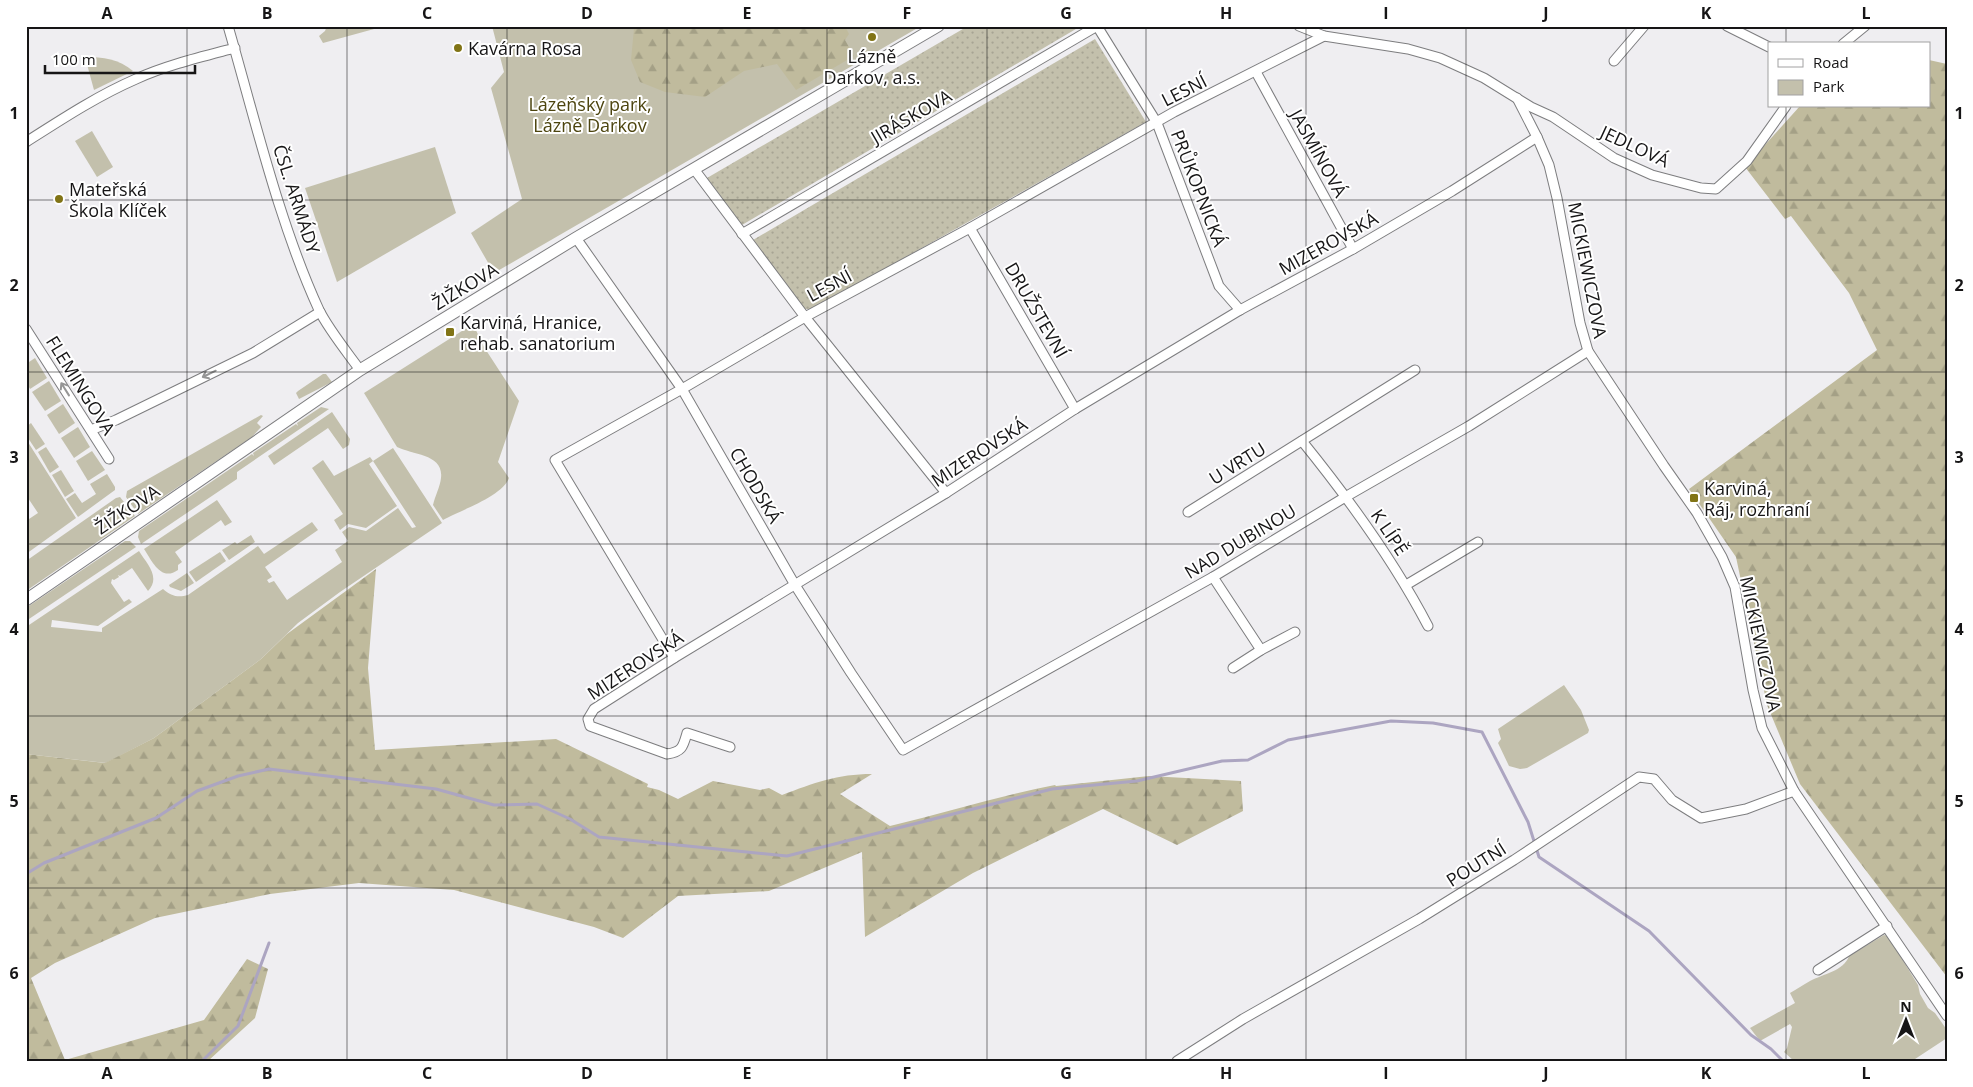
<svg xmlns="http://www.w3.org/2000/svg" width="1973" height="1087" font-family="'Open Sans',sans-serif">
<defs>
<pattern id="forest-firs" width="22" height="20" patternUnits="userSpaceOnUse" patternTransform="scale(1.25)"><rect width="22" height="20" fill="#c0bb9d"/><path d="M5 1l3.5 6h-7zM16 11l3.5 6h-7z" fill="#a4a086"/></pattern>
<pattern id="garden-dots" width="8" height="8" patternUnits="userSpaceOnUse" patternTransform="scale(1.25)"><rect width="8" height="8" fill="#c3c0ac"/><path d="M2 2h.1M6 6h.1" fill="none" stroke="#a7a493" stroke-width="1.8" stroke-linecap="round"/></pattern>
</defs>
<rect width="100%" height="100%" fill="#efeef1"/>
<g fill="#c3c0ac">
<path d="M327,26H385L323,43L319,36L325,31Z"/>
<path d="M492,26H921L494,273L471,233L522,199L491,88L504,72Z"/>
<path d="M85,57C103,57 119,59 133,71L94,90Z"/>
<path d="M92,131L113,167L97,177L75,141Z"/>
<path d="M435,147L456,213L337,282L305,188Z"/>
<path d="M473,324L484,347L519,401L498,462L509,478C503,496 459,511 443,520L433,505C435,496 440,487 441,478C444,454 413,455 397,447L364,393Z"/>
<path d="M35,358L47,378L30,389L26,382V364Z"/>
<path d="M323,374H326L332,382L299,399L296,393L298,391Z"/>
<path d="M49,381L61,401L45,411L32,392Z"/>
<path d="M63,404L75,423L59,434L47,415Z"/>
<path d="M321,407L329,409L237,472V479L141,544L138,537L139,531L252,454L254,456L253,453L296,424L298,426L297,423Z"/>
<path d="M332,412L350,439L349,445L343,449L328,428L274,465L268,456Z"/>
<path d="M261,415L263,416L257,423L261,427L252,437L138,514L126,497L127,491Z"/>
<path d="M31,423L45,444L36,450L26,435V427Z"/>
<path d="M78,427L90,447L74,458L61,438Z"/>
<path d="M26,439L76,518L26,554V521L38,513L26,495Z"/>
<path d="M46,447L59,467L50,473L38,452Z"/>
<path d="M393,448L442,523L340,592L298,623L261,659L154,738L106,763L26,754V627L139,551C147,564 161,577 148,591L132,568L120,576L118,575L119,577L114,580L112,579L111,583L124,602L129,599L132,602L98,626L52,620L51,627L102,632V628L163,589C171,596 178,598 188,595L258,546L264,554L312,522L318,530L265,567L272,577L267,580L269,583L274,581L287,600L342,562L335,550L348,541L342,532L349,527L366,531L398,508L412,528L416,527L373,461L369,464L397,506L366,528L348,524L340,530L334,520L343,514L312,468L323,460L334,476L370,457L373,461Z"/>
<path d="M92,451L105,470L88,481L76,461Z"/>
<path d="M61,470L74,491L65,497L52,475Z"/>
<path d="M107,474L115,487V490L78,517L66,499L75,493L82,503L96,494L90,484Z"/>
<path d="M120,497L135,516L26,591V561L116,498Z"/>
<path d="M217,500L232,522L225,526L221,520L175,552L182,562L178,565V570C161,582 152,561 144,549Z"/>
<path d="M251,535L255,542L229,560L222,550L235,542L237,544Z"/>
<path d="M125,541H130L136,547L26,621V608Z"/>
<path d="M220,552L226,561L196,582L189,572Z"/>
<path d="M187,573L194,583L181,591L170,587L169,585Z"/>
<path d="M1564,685L1581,710L1589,730L1588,733L1527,768L1520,769L1509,766L1498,743L1501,739L1498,729Z"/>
<path d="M1884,935L1888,936L1918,985L1920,994L1928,1008L1935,1013L1947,1030V1038L1912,1061H1794L1784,1052L1787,1048L1792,1027L1790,1024L1760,1041L1750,1028L1795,1003L1790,993C1797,989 1803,985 1810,981C1823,974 1844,971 1849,956Z"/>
</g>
<g fill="url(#forest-firs)">
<path d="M636,26H845L849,34L845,40L854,56L796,90L777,64L744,71L705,97L665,92L640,82L631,60L634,28Z"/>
<path d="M1929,60L1947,64V977L1800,784L1767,705L1736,557L1689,489L1877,350L1849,293L1791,216L1785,219L1745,167L1800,106H1929Z"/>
<path d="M376,569L368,668L375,750L556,739L648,784L647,787L659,790L678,799L713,781L760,790L769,788L782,795C814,783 837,774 872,774L840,794L890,826C945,813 999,796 1055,785L1056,786L1149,776L1241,781L1243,811L1177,845L1103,809L973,873L865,937L862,852L769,891L678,896L623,938L594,927L454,890L359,883L270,894L155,918L55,963L31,978L65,1060L204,1020L247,959L268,969L255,1018L208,1061H26V754L105,763L154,738L261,659L287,634Z"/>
</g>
<g fill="url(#garden-dots)">
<path d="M968,26H1081L742,225L707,178Z"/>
<path d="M1095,39L1146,122L813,309H804L753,240Z"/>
</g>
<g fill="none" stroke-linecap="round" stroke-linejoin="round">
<g stroke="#aca5c1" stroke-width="3">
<path d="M26,874L44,863L156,818L197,791L238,776L269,769L436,789L494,805L537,804L570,819L599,837L787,856L1052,789L1137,781L1222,761L1248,760L1288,740L1391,721L1433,723L1482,732L1528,822L1539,857L1649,931L1751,1035L1771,1049L1783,1061"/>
<path d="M202,1061L238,1026L269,943"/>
</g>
<g stroke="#7d7d7f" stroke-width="11">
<g id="minor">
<path d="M228,26C255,119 279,223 319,310C329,330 347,352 360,370"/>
<path d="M1097,26L1157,123L1219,286L1240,310"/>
<path d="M1299,26L1324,36L1408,49L1440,58L1484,78L1531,107L1553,117L1614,158L1652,175L1701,188L1716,189L1747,161L1786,106"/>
<path d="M1727,26L1769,47"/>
<path d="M1843,44L1865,26"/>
<path d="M1614,61L1644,26"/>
<path d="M1256,72L1353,249"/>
<path d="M1517,98L1537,137L1549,165L1557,198L1580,323L1588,351L1664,466L1697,513L1722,557L1735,587L1753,690L1762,728L1794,791L1947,1016"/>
<path d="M26,142C62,119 97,96 136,79C167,65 201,57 235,48"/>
<path d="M694,169L805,317L946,493"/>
<path d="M970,228L1075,409"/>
<path d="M742,234L1097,26"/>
<path d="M576,238L682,389L795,585L851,673L903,750L1213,577L1347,496L1469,426L1588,351"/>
<path d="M26,329L109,459"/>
<path d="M91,430L116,420L253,353L320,312"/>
<path d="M1302,441C1349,499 1393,559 1428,626"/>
<path d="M1188,512L1415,370"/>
<path d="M1213,577L1261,650"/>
<path d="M1406,585L1478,542"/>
<path d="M674,658L555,460L682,389L805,317L970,228L1174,112L1324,36"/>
<path d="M1233,668L1261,650L1295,632"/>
<path d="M730,747L687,733C683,747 682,752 667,754L590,726L588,719L594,709L674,658L946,493L1075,409L1240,310L1353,249L1452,191L1537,137"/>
<path d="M1818,970L1887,926"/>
<path d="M1177,1061L1243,1019L1419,919L1514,860L1639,777L1654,779L1672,800L1701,818L1746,809L1794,791"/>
</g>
</g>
<g stroke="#7d7d7f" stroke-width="13">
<path id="tertiary" d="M26,600L360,370L576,238L938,26"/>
</g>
<use href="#minor" stroke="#fff" stroke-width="9"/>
<use href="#tertiary" stroke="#fff" stroke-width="11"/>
</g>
<defs><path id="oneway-shaft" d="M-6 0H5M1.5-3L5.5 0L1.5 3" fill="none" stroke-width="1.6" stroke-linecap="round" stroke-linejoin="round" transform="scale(1.25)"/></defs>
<g stroke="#969696">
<use href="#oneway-shaft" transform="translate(209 374) rotate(154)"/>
<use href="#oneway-shaft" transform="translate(65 389) rotate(-122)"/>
</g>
<path fill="none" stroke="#161516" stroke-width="1" stroke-opacity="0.55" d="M187,26V1061M347,26V1061M507,26V1061M667,26V1061M827,26V1061M987,26V1061M1146,26V1061M1306,26V1061M1466,26V1061M1626,26V1061M1786,26V44M1786,106V1061M26,200H1947M26,372H1947M26,544H1947M26,716H1947M26,888H1947"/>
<g fill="#817416" stroke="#fff" stroke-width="2">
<circle cx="872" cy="37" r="5"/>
<circle cx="458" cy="48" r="5"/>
<circle cx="59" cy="199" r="5"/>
<rect x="445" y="327" width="10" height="10" rx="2.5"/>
<rect x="1689" y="493" width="10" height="10" rx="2.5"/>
</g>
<g text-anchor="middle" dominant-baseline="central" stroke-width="4" stroke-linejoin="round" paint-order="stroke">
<g font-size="18" fill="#161516" stroke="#fff" text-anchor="start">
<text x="468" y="48">Kavárna Rosa</text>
<text x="872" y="56" text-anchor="middle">Lázně<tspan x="872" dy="21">Darkov, a.s.</tspan></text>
<text x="69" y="189">Mateřská<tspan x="69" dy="21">Škola Klíček</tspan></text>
<text x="460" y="322">Karviná, Hranice,<tspan x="460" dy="21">rehab. sanatorium</tspan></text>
<text x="1704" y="488">Karviná,<tspan x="1704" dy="21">Ráj, rozhraní</tspan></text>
</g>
<g font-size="18" fill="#161516" stroke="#fff">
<text transform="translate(1184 90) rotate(-27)">LESNÍ</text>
<text transform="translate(911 116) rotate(-30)">JIRÁSKOVA</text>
<text transform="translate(1635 146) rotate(25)">JEDLOVÁ</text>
<text transform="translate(1319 153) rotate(61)">JASMÍNOVÁ</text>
<text transform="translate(1199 188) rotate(69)">PRŮKOPNICKÁ</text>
<text transform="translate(297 199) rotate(72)">ČSL. ARMÁDY</text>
<text transform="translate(1328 243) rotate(-29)">MIZEROVSKÁ</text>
<text transform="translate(1588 270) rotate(79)">MICKIEWICZOVA</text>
<text transform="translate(829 285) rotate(-28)">LESNÍ</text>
<text transform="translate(465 286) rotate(-31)">ŽIŽKOVA</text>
<text transform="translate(1037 310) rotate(60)">DRUŽSTEVNÍ</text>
<text transform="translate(81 385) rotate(58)">FLEMINGOVA</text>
<text transform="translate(979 452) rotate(-33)">MIZEROVSKÁ</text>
<text transform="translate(1237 463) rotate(-32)">U VRTU</text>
<text transform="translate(756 485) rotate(60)">CHODSKÁ</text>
<text transform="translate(127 509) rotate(-34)">ŽIŽKOVA</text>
<text transform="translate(1390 532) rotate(56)">K LÍPĚ</text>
<text transform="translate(1240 541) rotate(-31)">NAD DUBINOU</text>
<text transform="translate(1761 644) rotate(78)">MICKIEWICZOVA</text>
<text transform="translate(635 665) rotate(-33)">MIZEROVSKÁ</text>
<text transform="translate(1476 864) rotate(-32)">POUTNÍ</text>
</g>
<g font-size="18" fill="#4c440e" stroke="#fff">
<text x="590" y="104">Lázeňský park,<tspan x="590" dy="21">Lázně Darkov</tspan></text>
</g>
</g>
<rect width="1973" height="1087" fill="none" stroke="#ffffff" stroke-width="55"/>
<rect x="1768" y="42" width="162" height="65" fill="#ffffff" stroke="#a2a1a2"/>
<rect x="1778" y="59" width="25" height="8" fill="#ffffff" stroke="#a2a1a2"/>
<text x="1813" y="68" font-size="15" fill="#161516">Road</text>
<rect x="1778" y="80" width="25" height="15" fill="#c3c0ac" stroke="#a2a1a2"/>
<text x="1813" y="92" font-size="15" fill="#161516">Park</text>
<g transform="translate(1906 1020)" stroke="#ffffff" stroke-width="4" paint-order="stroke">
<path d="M0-4L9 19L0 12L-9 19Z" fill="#161516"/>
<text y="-8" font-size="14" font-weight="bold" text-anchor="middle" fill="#161516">N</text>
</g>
<path d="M45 65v8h150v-8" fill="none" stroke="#161516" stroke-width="2.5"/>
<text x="52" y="65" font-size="15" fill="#161516" stroke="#ffffff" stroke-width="4" paint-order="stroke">100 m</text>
<rect x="28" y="28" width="1918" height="1032" fill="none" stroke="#161516" stroke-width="2"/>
<g font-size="16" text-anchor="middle" font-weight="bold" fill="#161516">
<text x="107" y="19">A</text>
<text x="267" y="19">B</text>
<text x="427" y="19">C</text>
<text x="587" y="19">D</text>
<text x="747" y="19">E</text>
<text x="907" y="19">F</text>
<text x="1066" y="19">G</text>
<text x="1226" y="19">H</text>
<text x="1386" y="19">I</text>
<text x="1546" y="19">J</text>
<text x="1706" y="19">K</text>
<text x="1866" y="19">L</text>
<text x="14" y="119">1</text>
<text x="1959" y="119">1</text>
<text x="14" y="291">2</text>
<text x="1959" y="291">2</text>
<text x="14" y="463">3</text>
<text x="1959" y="463">3</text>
<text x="14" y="635">4</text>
<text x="1959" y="635">4</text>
<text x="14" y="807">5</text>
<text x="1959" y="807">5</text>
<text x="14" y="979">6</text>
<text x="1959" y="979">6</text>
<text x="107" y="1079">A</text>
<text x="267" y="1079">B</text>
<text x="427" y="1079">C</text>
<text x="587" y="1079">D</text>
<text x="747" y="1079">E</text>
<text x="907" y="1079">F</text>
<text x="1066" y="1079">G</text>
<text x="1226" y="1079">H</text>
<text x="1386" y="1079">I</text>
<text x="1546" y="1079">J</text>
<text x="1706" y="1079">K</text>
<text x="1866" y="1079">L</text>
</g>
</svg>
